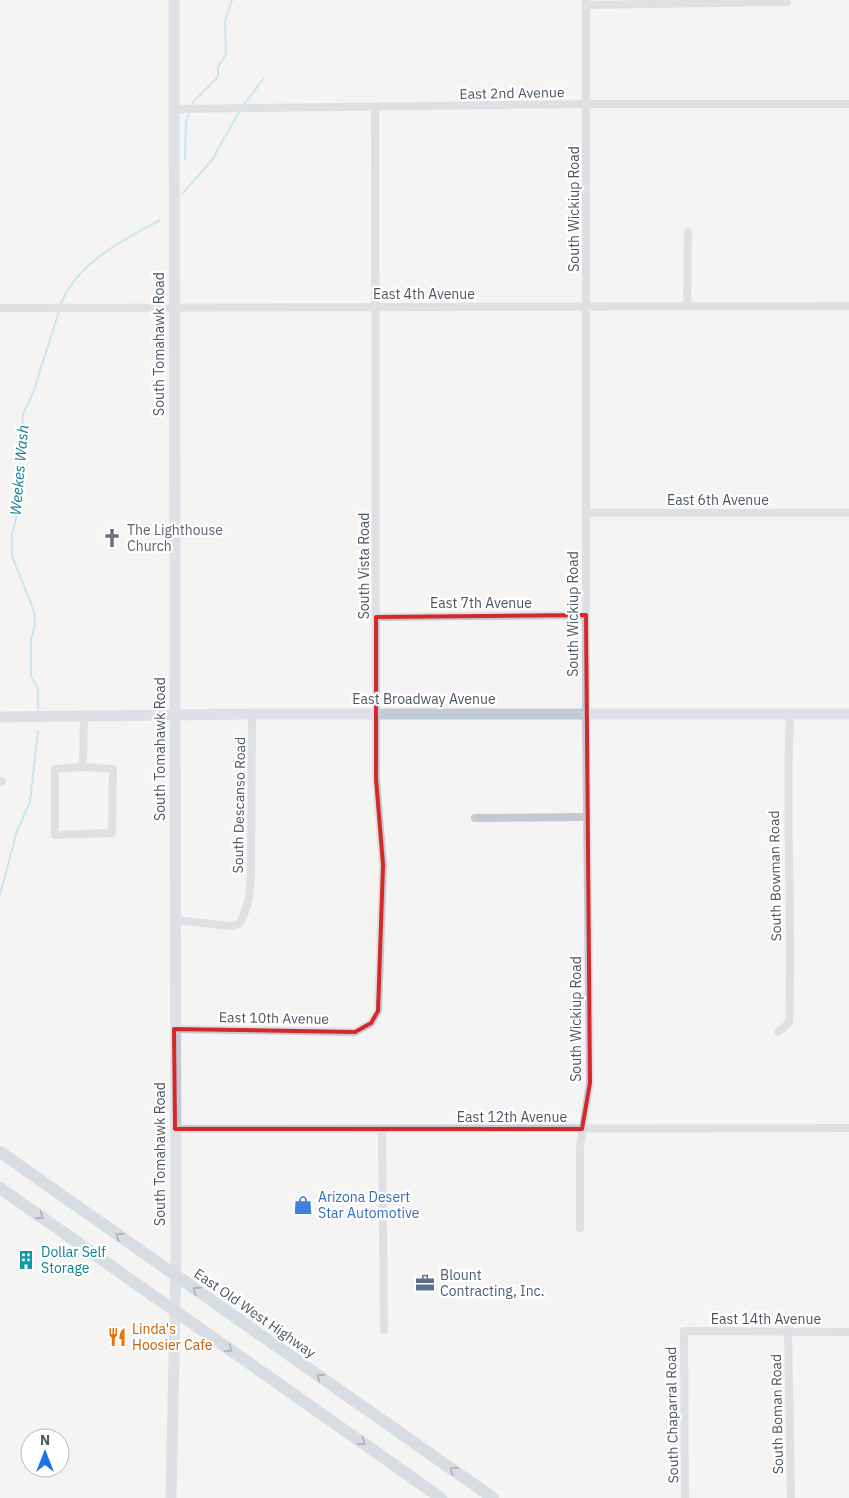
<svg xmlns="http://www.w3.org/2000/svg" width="849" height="1498" font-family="'IBM Plex Sans',sans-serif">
<rect width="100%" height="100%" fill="#f5f3f3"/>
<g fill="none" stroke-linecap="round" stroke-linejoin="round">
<g stroke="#90daee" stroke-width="2">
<path d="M192,106L194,101L218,77V67L226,54L225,21L232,0"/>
<path d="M243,106L264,78"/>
<path d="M185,159L186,121L190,111"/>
<path d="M183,193L212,160L239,112"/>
<path d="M60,306C76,263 122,241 160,220"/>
<path d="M38,710V688L31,676V640L35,625L34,611L12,556V534L16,519L23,414L33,393L59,311"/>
<path d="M0,895L17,831L30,802L38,731"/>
</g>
<g stroke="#c1cad2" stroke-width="8">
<path d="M586,5L787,2"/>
<path d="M175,109L586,104H849"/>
<path d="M687,306L688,232"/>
<path d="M0,308L849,306"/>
<path d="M586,513H849"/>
<path d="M376,617L586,615"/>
<path d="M83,767L113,769L112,833L55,835V769Z"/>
<path d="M83,767L84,717"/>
<path d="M0,781H2"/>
<path d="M475,818L587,817"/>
<path d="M174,920L230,926L239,924C249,908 250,892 251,873L252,714"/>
<path d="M174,1029L355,1032L371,1023L378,1011L383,865L376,779L375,107"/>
<path d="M778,1032L789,1023C793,920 785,817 790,714"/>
<path d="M175,1129L849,1128"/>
<path d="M382,1129L384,1330"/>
<path d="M580,1228V1147L590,1083L586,714V0"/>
<path d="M788,1330L791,1498"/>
<path d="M685,1498L684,1331L849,1332"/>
</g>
<g stroke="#c1cbd6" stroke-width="11">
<path d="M0,717L252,714H849"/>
<path d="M171,1498L176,1261L174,0"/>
</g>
<g stroke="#b3c2d1" stroke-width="12">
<path d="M0,1152L493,1498"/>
<path d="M0,1188L441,1498"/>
</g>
</g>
<defs><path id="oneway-chevron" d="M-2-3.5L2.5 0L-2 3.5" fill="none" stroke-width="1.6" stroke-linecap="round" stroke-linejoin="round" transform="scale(1.25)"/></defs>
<g stroke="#64717d">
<use href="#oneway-chevron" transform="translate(40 1216) rotate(35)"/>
<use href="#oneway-chevron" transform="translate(119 1236) rotate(-145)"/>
<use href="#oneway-chevron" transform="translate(196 1290) rotate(-145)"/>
<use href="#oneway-chevron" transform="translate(229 1349) rotate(35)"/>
<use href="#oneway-chevron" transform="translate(320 1377) rotate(-145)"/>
<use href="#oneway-chevron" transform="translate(362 1442) rotate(35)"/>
<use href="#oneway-chevron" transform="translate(453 1470) rotate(-145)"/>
</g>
<path d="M0 0H849V1498H0ZM586,615L590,1083L582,1129H175L174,1029L355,1032L371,1023L378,1011L383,865L376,779V617Z" fill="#f5f3f3" fill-opacity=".55" fill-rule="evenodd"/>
<path fill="none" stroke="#d62828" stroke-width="4" stroke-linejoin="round" d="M586,615L590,1083L582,1129H175L174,1029L355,1032L371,1023L378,1011L383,865L376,779V617Z"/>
<defs>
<g id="church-bare" transform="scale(1.5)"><path d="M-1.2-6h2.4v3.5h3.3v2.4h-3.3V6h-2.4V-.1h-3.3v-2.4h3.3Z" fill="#6b7280" stroke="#fff" stroke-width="2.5" paint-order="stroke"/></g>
<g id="shop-bare" transform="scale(1.5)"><path d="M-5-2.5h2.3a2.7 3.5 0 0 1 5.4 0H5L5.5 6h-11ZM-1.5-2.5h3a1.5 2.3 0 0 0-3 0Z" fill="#3f7fe0" stroke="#fff" stroke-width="2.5" paint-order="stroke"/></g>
<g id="building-bare" transform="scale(1.5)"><path d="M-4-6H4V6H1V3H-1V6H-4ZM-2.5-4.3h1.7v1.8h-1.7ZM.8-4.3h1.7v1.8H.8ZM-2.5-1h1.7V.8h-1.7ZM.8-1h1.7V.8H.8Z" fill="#0f9aa8" stroke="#fff" stroke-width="2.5" paint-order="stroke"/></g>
<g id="office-bare" transform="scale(1.5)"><path d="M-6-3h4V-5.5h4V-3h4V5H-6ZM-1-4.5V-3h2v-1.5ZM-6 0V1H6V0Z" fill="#5c6f8a" stroke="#fff" stroke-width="2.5" paint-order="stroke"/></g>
<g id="restaurant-bare" transform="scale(1.5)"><path d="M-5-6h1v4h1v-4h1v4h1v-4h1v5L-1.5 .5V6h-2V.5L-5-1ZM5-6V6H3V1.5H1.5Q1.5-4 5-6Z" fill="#e8710a" stroke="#fff" stroke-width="2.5" paint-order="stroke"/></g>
</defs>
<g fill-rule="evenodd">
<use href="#church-bare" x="112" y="538"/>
<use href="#shop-bare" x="303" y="1205"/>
<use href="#building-bare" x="26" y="1260"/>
<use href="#office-bare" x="425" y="1283"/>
<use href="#restaurant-bare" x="117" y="1337"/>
</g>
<g text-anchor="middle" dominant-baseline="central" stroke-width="4.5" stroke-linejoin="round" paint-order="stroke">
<g font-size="14" fill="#4a5661" stroke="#fff">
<text transform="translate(512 93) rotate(-1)">East 2nd Avenue</text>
<text transform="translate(574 209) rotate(-90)">South Wickiup Road</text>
<text x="424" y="294">East 4th Avenue</text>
<text transform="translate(159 344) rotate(-90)">South Tomahawk Road</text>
<text x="718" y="500">East 6th Avenue</text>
<text transform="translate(364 566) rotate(-90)">South Vista Road</text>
<text x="481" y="603">East 7th Avenue</text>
<text transform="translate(573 614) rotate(-90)">South Wickiup Road</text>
<text x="424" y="699">East Broadway Avenue</text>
<text transform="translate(160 749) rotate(-90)">South Tomahawk Road</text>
<text transform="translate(239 805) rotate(-89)">South Descanso Road</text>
<text transform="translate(775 876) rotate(-91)">South Bowman Road</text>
<text transform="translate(274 1018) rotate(1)">East 10th Avenue</text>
<text transform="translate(576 1019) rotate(-90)">South Wickiup Road</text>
<text x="512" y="1117">East 12th Avenue</text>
<text transform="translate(160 1154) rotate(-90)">South Tomahawk Road</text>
<text transform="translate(255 1313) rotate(35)">East Old West Highway</text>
<text x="766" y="1319">East 14th Avenue</text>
<text transform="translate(777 1414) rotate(-91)">South Boman Road</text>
<text transform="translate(672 1415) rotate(-91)">South Chaparral Road</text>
</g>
<g font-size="14" fill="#5b616d" stroke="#fff" text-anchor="start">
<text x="127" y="530">The Lighthouse<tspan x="127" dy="16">Church</tspan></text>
</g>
<g font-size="14" fill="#366cbe" stroke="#fff" text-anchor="start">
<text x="318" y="1197">Arizona Desert<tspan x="318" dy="16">Star Automotive</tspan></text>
</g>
<g font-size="14" fill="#0d838f" stroke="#fff" text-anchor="start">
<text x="41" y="1252">Dollar Self<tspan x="41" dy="16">Storage</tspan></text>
</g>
<g font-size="14" fill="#4e5e75" stroke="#fff" text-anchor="start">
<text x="440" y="1275">Blount<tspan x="440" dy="16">Contracting, Inc.</tspan></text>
</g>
<g font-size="14" fill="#c56008" stroke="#fff" text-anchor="start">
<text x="132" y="1329">Linda's<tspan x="132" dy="16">Hoosier Cafe</tspan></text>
</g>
<g font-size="15" font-style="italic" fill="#0c7c9b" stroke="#fff">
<text transform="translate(19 470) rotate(-85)">Weekes Wash</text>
</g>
</g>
<g transform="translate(45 1453)"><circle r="24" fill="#ffffff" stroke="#b7bbc0"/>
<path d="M0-4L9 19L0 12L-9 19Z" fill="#1a73e8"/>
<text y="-8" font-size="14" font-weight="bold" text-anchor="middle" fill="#4a5661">N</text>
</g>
</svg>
